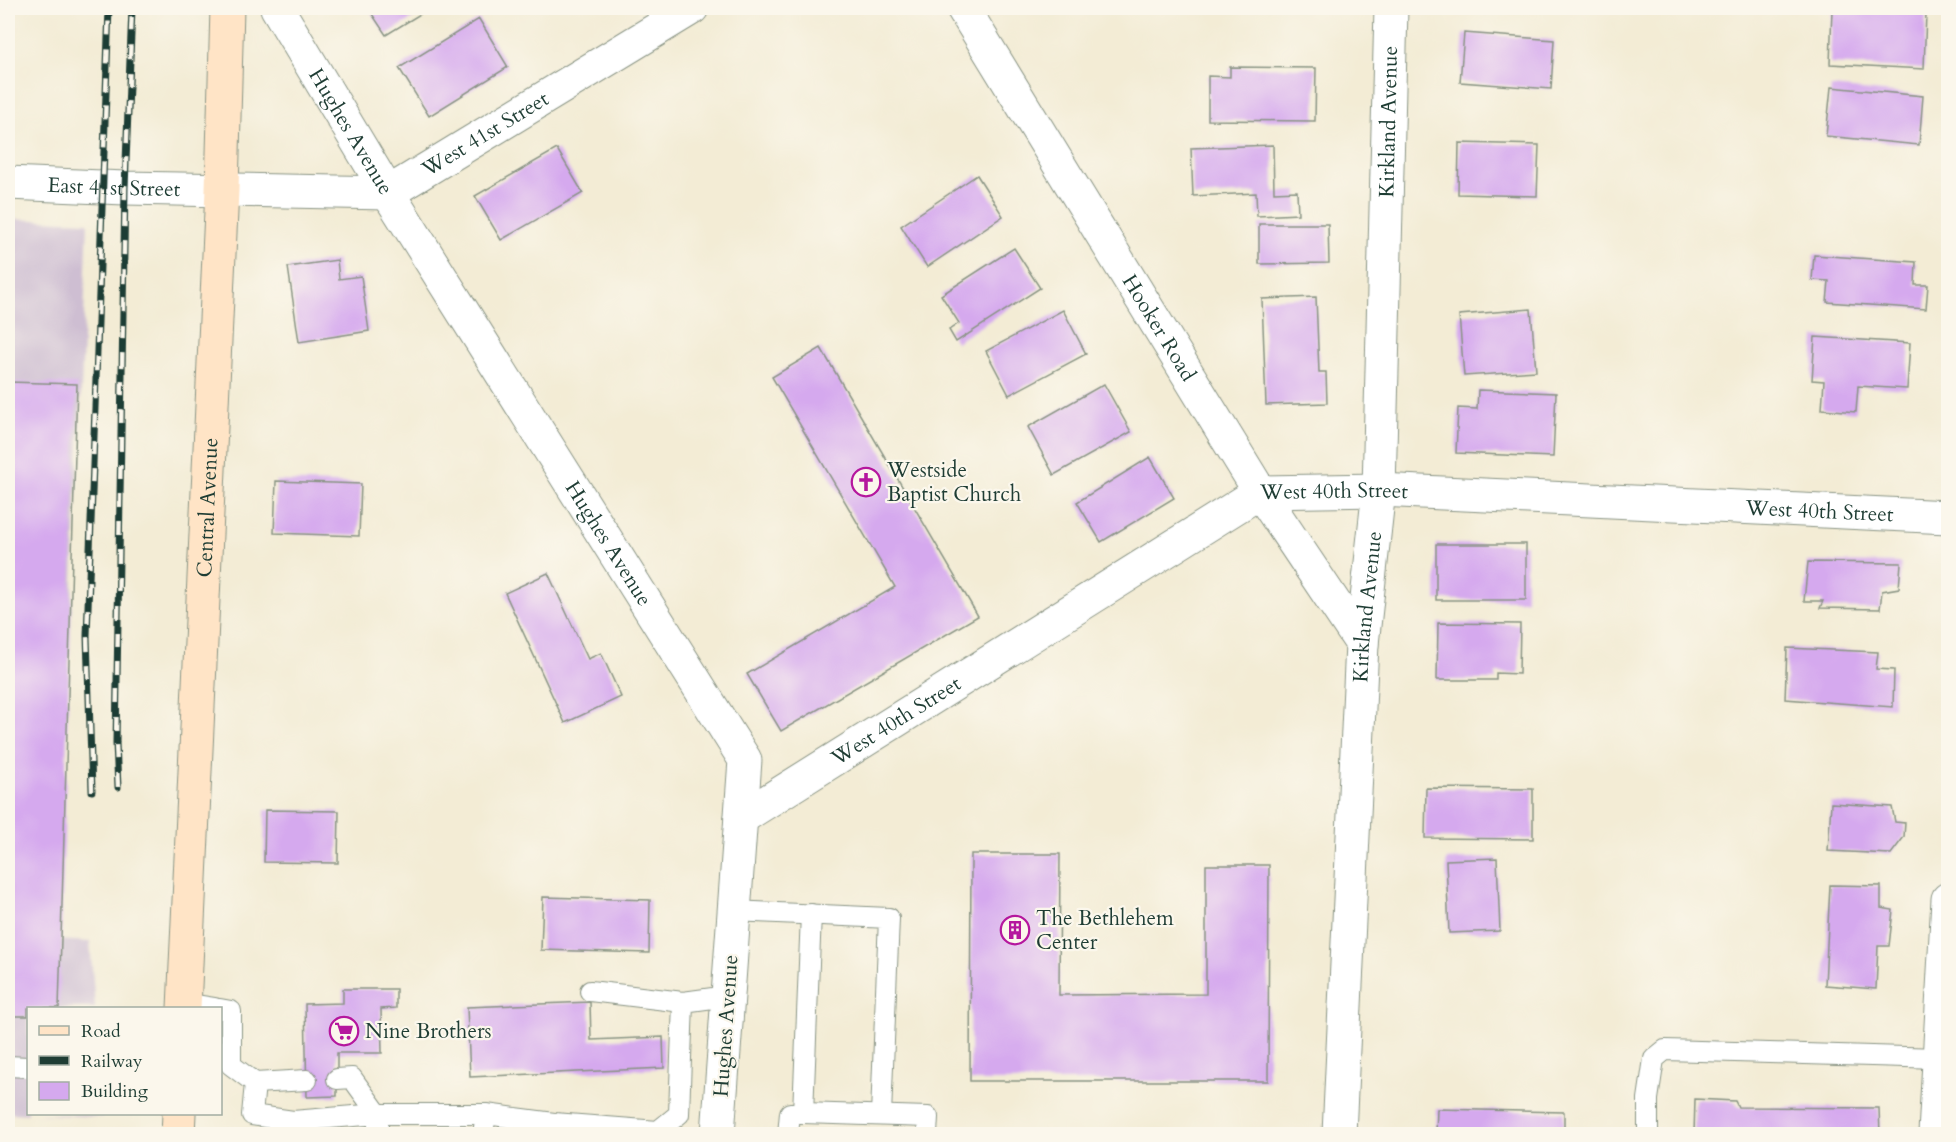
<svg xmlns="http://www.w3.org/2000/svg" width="1956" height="1142" font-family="Cardo,serif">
<rect width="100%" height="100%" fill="#fbf7ec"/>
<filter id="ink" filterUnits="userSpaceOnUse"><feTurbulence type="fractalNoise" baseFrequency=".0167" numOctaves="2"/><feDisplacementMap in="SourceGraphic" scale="12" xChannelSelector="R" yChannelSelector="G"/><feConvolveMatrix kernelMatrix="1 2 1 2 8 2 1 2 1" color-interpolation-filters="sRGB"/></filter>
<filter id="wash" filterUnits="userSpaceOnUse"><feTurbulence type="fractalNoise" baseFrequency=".008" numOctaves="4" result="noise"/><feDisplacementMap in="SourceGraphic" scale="24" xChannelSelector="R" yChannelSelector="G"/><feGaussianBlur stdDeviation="1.35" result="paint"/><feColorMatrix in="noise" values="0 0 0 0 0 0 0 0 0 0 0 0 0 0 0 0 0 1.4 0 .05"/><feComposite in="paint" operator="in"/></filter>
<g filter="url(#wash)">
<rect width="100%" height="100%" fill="#f3ecd5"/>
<path fill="#cebed2" d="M8,219L88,222L58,940L90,942L95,1008H28V1114H103V1117L8,1113Z"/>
<g id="blocks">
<g fill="#d5a9ee">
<path d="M368,8H430L386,35Z"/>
<path d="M1832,9L1926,13L1924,69L1830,64Z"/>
<path d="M479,19L508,67L429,116L399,68Z"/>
<path d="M1464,33L1554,40L1551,89L1460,82Z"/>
<path d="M1230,67L1316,68L1315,121L1208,120V76L1230,77Z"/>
<path d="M1831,87L1923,96L1919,145L1826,136Z"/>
<path d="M1459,143L1539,145L1537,196L1458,194Z"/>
<path d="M1273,145L1274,192L1297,191L1298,214L1257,216L1256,193L1193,196L1191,148Z"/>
<path d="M557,149L583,193L501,240L475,196Z"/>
<path d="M977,175L1003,216L927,267L901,226Z"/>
<path d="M1259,224H1328L1329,263L1259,264Z"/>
<path d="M1014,248L1040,288L956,342L949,330L959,323L941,295Z"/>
<path d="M1814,255L1916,262L1915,285H1928L1926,309L1827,302L1829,281L1812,280Z"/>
<path d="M337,260L339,279L361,276L369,331L299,342L288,267Z"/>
<path d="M1316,297L1319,372H1326L1327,403L1266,405L1262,299Z"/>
<path d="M1531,309L1536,371L1464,376L1459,315Z"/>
<path d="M1063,310L1086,354L1009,395L986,351Z"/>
<path d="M1815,337L1910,343L1907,389L1858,386L1856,412L1822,409L1824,381L1812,380Z"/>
<path d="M821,348L978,616L781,731L747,674L895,587L772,377Z"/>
<path d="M8,382L77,384L59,1008H28V1016H8Z"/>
<path d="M1104,384L1131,432L1054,475L1028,427Z"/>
<path d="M1478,390L1556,393L1553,457L1456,453L1458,408L1477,409Z"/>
<path d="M1150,457L1174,498L1101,542L1077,502Z"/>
<path d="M276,481L361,484L359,536L274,533Z"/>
<rect x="1436" y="544" width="90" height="56"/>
<path d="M1808,562L1901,563L1899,588L1882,591L1880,609L1820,608L1823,601H1804Z"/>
<path d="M548,573L588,659L601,653L621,697L565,723L505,593Z"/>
<path d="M1438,623L1520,624L1519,674L1496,673V680H1437Z"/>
<path d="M1787,648L1878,652L1876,669L1894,670L1893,707L1785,699Z"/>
<path d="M1426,788L1533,789V839L1425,838Z"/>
<path d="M1831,803L1892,807L1895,822L1905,823L1904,837L1891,854L1828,851Z"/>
<path d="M265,810L339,811L338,863L264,862Z"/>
<path d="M971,854H1060L1059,995L1206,994V865H1269L1268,1081H970Z"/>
<path d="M1497,858L1500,931L1449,933L1446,860Z"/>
<path d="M1830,885L1881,886V908L1893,910L1889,946H1878L1876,989L1825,985Z"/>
<path d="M543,897L650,900L649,953L541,950Z"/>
<path d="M343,989H396V1008L381,1009L382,1053H337V1096L307,1097L305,1004L343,1003Z"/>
<path d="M590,1002L591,1040L663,1037L664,1068L470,1077L467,1007Z"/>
<path d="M1695,1099L1735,1101L1738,1107L1879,1108L1880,1134H1694Z"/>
<path d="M1437,1109L1564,1112V1134H1436Z"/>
</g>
</g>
</g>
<g filter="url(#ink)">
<use href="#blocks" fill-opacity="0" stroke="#899484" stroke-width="1.5"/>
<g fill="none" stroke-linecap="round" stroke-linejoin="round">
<g stroke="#899484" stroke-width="22">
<g id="lane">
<path d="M734,911L889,918L881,1115"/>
<path d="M590,991L683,1002"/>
<path d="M184,1003L215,1008"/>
<path d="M220,1009L231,1011V1065L255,1083L252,1115L293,1121L378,1114H486L554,1123L658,1131L679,1114L683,1002L728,996"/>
<path d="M8,1066L28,1067"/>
<path d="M337,1079L352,1078L378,1114V1134"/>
<path d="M255,1083L307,1080"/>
<path d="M803,1113L811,914"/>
<path d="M483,1134L486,1114"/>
<path d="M788,1134L790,1113H803L928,1117L927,1134"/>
<path d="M1648,1134V1099L1654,1059L1665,1050L1939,1058"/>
</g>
</g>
<g stroke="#899484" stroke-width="35">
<g id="street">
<path id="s1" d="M277,8L388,193L745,760L718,1134"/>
<path id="s2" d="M963,8L1260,492L1362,644"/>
<path id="s3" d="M8,183L125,188L388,193L692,8"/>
<path id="s4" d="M741,818L1260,492L1379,490L1948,517"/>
<path id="s5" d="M1339,1134L1362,644L1379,490L1391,8"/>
<path d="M1935,1134L1948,899"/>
</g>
</g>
<g stroke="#899484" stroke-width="35">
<g id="secondary">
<path id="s6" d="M184,1008L222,190L227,8"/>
<path d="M178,1134L179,1114"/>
</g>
</g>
<use href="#lane" stroke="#fff" stroke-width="20"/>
<use href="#street" stroke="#fff" stroke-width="33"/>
<use href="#secondary" stroke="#ffe4c6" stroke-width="33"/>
<g stroke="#1f3d34" stroke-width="7">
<g id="rail">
<path d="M118,787L116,743L125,188L132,8"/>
<path d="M92,791L87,636L109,8"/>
</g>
</g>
<use href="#rail" stroke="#fbf7ec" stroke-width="4.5" stroke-dasharray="14" stroke-linecap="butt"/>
</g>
</g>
<defs>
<g id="church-ring" transform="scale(1.5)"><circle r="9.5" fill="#fbf7ec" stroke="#b5179e" stroke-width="1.5"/><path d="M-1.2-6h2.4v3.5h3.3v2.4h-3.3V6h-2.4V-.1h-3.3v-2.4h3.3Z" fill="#b5179e"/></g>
<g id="building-ring" transform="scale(1.5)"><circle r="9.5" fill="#fbf7ec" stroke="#b5179e" stroke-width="1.5"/><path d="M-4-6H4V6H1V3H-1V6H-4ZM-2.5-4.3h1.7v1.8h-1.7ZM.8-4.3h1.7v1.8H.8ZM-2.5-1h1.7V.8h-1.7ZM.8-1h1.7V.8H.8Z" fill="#b5179e"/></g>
<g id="supermarket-ring" transform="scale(1.5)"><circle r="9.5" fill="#fbf7ec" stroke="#b5179e" stroke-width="1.5"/><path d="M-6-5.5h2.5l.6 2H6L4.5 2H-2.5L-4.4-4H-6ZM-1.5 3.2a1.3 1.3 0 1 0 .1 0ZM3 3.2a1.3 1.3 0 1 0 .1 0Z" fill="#b5179e"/></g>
</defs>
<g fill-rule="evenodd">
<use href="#church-ring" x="866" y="482"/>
<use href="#building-ring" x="1015" y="930"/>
<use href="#supermarket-ring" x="344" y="1031"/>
</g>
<g text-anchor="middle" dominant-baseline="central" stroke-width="4.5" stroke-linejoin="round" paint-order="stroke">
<g font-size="21" fill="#1f3d34" stroke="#fbf7ec">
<text stroke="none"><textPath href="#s5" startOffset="1014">Kirkland Avenue</textPath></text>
<text stroke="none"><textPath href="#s1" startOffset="144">Hughes Avenue</textPath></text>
<text stroke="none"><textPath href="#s3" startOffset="494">West 41st Street</textPath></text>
<text stroke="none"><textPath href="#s3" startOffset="106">East 41st Street</textPath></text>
<text stroke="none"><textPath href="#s2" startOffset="375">Hooker Road</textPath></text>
<text stroke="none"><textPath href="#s4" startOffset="687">West 40th Street</textPath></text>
<text stroke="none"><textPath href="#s6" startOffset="501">Central Avenue</textPath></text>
<text stroke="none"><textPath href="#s4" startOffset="1173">West 40th Street</textPath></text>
<text stroke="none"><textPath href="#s1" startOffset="630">Hughes Avenue</textPath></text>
<text stroke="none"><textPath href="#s5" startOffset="528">Kirkland Avenue</textPath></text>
<text stroke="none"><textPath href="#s4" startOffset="183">West 40th Street</textPath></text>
<text transform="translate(726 1026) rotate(-86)">Hughes Avenue</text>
</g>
<g font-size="21" fill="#1f3d34" stroke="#fbf7ec" text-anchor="start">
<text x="887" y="470">Westside<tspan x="887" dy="24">Baptist Church</tspan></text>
<text x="1036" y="918">The Bethlehem<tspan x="1036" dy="24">Center</tspan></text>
<text x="365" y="1031">Nine Brothers</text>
</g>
</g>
<rect width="1956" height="1142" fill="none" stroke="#fbf7ec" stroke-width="30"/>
<rect x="27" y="1007" width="195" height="108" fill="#fbf7ec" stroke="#a3ada2" stroke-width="1.5"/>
<rect x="39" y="1026" width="30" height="9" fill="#ffe4c6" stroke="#a3ada2" stroke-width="1.5"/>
<text x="81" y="1037" font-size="18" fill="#1f3d34">Road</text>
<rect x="39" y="1056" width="30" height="9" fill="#1f3d34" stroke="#a3ada2" stroke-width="1.5"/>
<text x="81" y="1067" font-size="18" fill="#1f3d34">Railway</text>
<rect x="39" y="1082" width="30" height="18" fill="#d5a9ee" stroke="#a3ada2" stroke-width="1.5"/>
<text x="81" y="1097" font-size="18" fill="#1f3d34">Building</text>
</svg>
